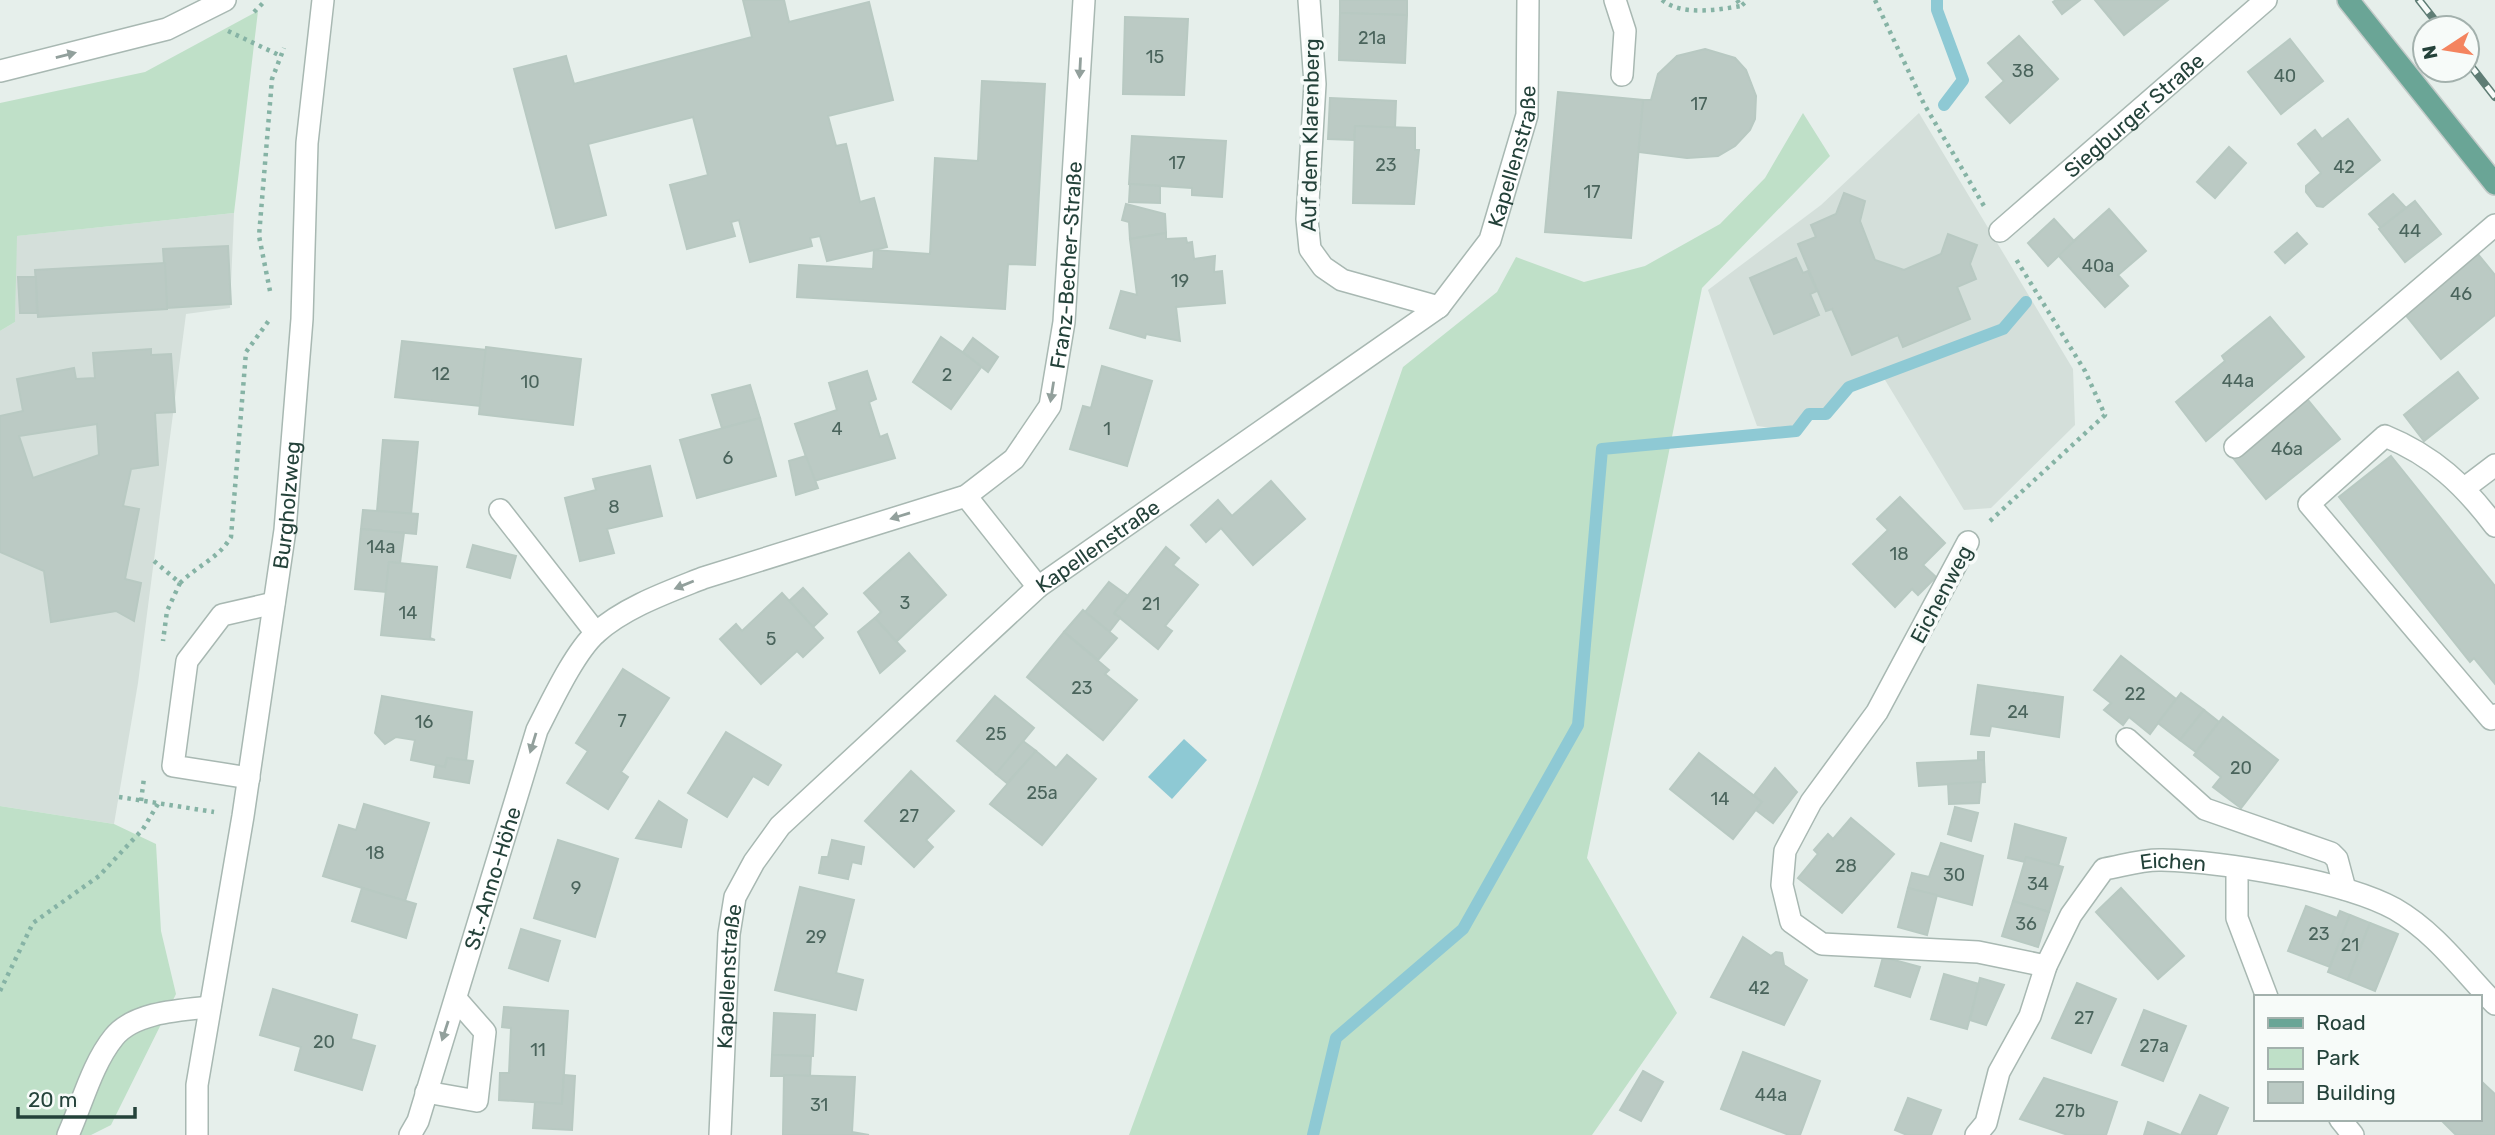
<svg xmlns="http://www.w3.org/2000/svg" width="2495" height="1135" font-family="Rubik,sans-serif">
<rect width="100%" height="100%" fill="#e6efeb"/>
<g fill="#d4dfda">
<path d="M1919,113L2073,369L2075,425L1991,508L1964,510L1882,375L1860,378L1838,392L1827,411L1807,409L1796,431L1757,426L1708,290L1821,205Z"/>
<path d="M234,213L230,308L186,314L138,683L114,824L0,806V331L15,322L16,236Z"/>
</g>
<g fill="#bfe0c8">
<path d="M258,11L234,213L17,236L15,322L0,331V103L145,72Z"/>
<path d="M1803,113L1830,156L1702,288L1587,858L1677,1013L1592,1135H1129L1258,783L1403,367L1497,292L1516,257L1584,282L1645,266L1720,224L1765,178Z"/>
<path d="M0,806L114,824L156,844L161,931L176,994L111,1125L91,1135H0Z"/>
</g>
<path fill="#8ec9d4" d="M1184,739L1207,760L1172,799L1148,777Z"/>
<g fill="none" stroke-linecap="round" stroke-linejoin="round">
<g stroke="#8ec9d4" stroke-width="12">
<path d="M1937,0V10L1963,80L1944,105"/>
<path d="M1313,1135L1336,1038L1463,929L1578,725L1602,449L1796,431L1809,414H1826L1849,387L2003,329L2026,302"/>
</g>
</g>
<g fill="#bbcac4" stroke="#b8c9c2" stroke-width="2" fill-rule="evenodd">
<path d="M743,0H784L789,22L869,2L893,100L828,116L836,146L846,144L860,202L874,198L887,247L827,261L820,236L810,238L812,246L750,262L739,220L731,222L735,236L687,249L670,185L708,175L693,117L588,144L606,215L556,228L514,69L566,56L574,84L752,37Z"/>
<path d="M1340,0H1407V15L1340,13Z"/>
<path d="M2056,0H2080L2062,14L2053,2Z"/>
<path d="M2095,0H2168L2124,35Z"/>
<path d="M1340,13L1407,15L1405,63L1339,60Z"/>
<path d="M1125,17L1188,19L1184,95L1123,94Z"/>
<path d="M2019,36L2058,79L2010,123L1986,97L2004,81L1988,63Z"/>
<path d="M2290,39L2323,81L2281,114L2248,72Z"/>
<path d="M1705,49L1735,58L1746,70L1756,96L1755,119L1750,130L1735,146L1718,156L1687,158L1638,152L1643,100H1651L1658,74L1677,56Z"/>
<path d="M982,81L1045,84L1035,265L1008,264L1005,309L797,297L799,265L873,269L874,250L930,254L935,158L978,161Z"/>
<path d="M1558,92L1643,100L1631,238L1545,232Z"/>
<path d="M1330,98L1396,101L1395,128L1355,126L1354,140L1328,139Z"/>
<path d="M2348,119L2380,160L2323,207L2317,206L2306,192V186L2321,173L2298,144L2315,130L2322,139Z"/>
<path d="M1355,126L1415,128V150H1419L1414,204L1353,203Z"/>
<path d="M1132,136L1226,141L1222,197L1192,195V188L1129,184Z"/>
<path d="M2229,147L2246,163L2215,198L2197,182Z"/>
<path d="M1130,184L1160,186V203L1129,202Z"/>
<path d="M1844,193L1865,201L1860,221L1875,260L1904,270L1941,254L1948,234L1977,245L1970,264L1976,279L1957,287L1970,319L1903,347L1898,335L1852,355L1832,309L1826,311L1798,244L1816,237L1811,225L1836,214Z"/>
<path d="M2393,194L2406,208L2381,228L2369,214Z"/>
<path d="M2415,201L2441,234L2405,262L2379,229Z"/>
<path d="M1126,204L1165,214L1166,233L1130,239L1129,222L1122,220Z"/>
<path d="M2109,209L2146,251L2118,275L2128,286L2105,307L2058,255Z"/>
<path d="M2054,219L2074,241L2048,266L2028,243Z"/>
<path d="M1166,233V239L1186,238L1187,243L1192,242L1194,259L1215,256L1214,272L1222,271L1225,303L1176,307L1180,341L1146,334L1145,338L1110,328L1121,291L1137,295L1130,239Z"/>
<path d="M2297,233L2307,244L2285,263L2275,252Z"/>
<path d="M228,246L231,304L167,308L163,249Z"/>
<path d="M2477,253L2495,275V315L2441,359L2404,313Z"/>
<path d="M1796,258L1803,273L1808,271L1817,291L1810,294L1819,315L1774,334L1750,278Z"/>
<path d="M165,263L167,309L38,317L35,270Z"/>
<path d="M18,277H36L37,313H20Z"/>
<path d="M2270,317L2304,357L2206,441L2176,402L2225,361L2222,356Z"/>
<path d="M941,337L982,366L951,409L913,382Z"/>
<path d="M973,338L998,357L988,372L963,352Z"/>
<path d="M402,341L486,350L480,406L395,397Z"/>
<path d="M486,347L581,359L573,425L479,414Z"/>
<path d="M151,349V355L171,354L175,412L155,413L158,465L131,469L123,506L139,509L125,579L141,583L134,621L116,611L51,622L44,571L0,552V416L23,411L17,379L74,368L76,379L95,378L93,353ZM97,424L99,455L33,478L19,436Z"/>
<path d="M1102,366L1152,381L1127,466L1070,449L1083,406L1091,408Z"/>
<path d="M867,371L876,399L869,402L880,437L887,434L895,458L814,481L795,424L837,410L829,383Z"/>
<path d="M2458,372L2478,398L2424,441L2404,415Z"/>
<path d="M750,385L760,418L722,428L712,395Z"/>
<path d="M2307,399L2340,439L2266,499L2233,458Z"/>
<path d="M760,418L776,476L697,498L680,440Z"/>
<path d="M383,440L418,442L411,514L377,511Z"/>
<path d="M806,456L818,488L796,495L789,461Z"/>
<path d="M2391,456L2495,586V684L2474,658L2470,662L2339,497Z"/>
<path d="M650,466L662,516L607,529L614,553L580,561L565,498L596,490L593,479Z"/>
<path d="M1271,481L1305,519L1253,565L1221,528L1206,542L1191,525L1218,500L1232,516Z"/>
<path d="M1900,497L1945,543L1923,565L1936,577L1918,595L1912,589L1895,607L1853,564L1888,530L1877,519Z"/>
<path d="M363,510L418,514L416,534L361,529Z"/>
<path d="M361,529L404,533L400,563L389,562L386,592L355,589Z"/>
<path d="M473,545L516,556L510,578L467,567Z"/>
<path d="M1166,547L1179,558L1173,565L1198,585L1165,626L1172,631L1158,649L1114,613Z"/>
<path d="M909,553L946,595L896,642L875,618L881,612L864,593Z"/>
<path d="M389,562L437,567L430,638L435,640L381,635Z"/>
<path d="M1109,582L1128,596L1114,613L1120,618L1109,632L1085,612Z"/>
<path d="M803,588L827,614L813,627L789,601Z"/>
<path d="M782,593L823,638L803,657L797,651L761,684L720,639L736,624L742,631Z"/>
<path d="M1083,610L1117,638L1098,660L1064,632Z"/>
<path d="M875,618L905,651L880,673L858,632Z"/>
<path d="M1064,632L1109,670L1105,674L1137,700L1103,740L1027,677Z"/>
<path d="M2121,656L2176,699L2150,734L2129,717L2123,725L2104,710L2111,703L2094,690Z"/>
<path d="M623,669L669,698L621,772L628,777L608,809L567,783L588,751L576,743Z"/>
<path d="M1978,685L2063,697L2059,737L1991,726L1989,736L1971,734Z"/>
<path d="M2181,693L2204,710L2180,740L2158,723Z"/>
<path d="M382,696L472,712L466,761L447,758L445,767L411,760L415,740L396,737L385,744L375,733Z"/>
<path d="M995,696L1034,728L996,774L957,741Z"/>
<path d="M2204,710L2219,722L2196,752L2180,740Z"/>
<path d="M2223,717L2278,760L2241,808L2213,787L2221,777L2194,755Z"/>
<path d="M726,732L781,765L768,785L753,776L727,817L688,793Z"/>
<path d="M1023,741L1036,751L1007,783L996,774Z"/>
<path d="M1036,751L1056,768L1067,755L1096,779L1042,845L990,804Z"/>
<rect x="1978" y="752" width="6" height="8"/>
<path d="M1699,753L1762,802L1733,839L1670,789Z"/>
<path d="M447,758L473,761L469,783L434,777L436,765L445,767Z"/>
<path d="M1984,760L1985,782L1919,786L1917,763Z"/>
<path d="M1775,768L1797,792L1773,823L1756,810L1762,802L1754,795Z"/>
<path d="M911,771L954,811L926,840L933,847L914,867L865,821Z"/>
<path d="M1981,782L1979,803L1949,804L1948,784Z"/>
<path d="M659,801L687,820L681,847L636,838Z"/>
<path d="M364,804L429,823L405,901L323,876L339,825L356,830Z"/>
<path d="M1955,807L1978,813L1971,841L1948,834Z"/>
<path d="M1851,818L1894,854L1842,913L1798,878L1818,854L1814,850L1828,834L1833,839Z"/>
<path d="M2015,824L2066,838L2058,866L2026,857L2025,862L2008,858Z"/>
<path d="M558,840L618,859L595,937L534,918Z"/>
<path d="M832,840L864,847L861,864L852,862L848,879L819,873L822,857H828Z"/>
<path d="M1941,843L1983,856L1972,905L1908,888L1912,873L1929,877Z"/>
<path d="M2026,857L2063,867L2049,912L2013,901Z"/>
<path d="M800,887L854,900L836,973L863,980L856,1010L775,990Z"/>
<path d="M362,888L416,904L406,938L352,921Z"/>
<path d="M1908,888L1937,895L1927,935L1898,927Z"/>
<path d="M2121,888L2184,956L2158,979L2096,912Z"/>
<path d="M2013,901L2049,912L2038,947L2002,936Z"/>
<path d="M2306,906L2337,918L2340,911L2350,915L2330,967L2288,951Z"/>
<path d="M2350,915L2370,923L2348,980L2328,972Z"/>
<path d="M2370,923L2398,934L2375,991L2348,980Z"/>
<path d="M521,929L560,941L548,981L509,968Z"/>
<path d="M1743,937L1771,956L1776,952L1782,953L1784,965L1807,980L1784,1025L1711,997Z"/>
<path d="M1883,957L1920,967L1910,997L1875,986Z"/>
<path d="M1944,974L1979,984L1967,1029L1931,1019Z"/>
<path d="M1980,978L2004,985L1986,1025L1970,1020Z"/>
<path d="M2077,983L2116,999L2091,1053L2052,1038Z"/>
<path d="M273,989L357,1015L351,1039L375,1046L362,1090L295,1070L301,1047L260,1035Z"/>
<path d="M504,1007L568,1011L562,1104L499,1100L500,1073H509L511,1028L502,1027Z"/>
<path d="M2144,1010L2186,1026L2163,1081L2122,1065Z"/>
<path d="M774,1013L815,1015L813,1056L772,1055Z"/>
<path d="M1743,1052L1820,1081L1800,1135H1789L1721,1109Z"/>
<path d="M772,1055L811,1056L810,1076H771Z"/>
<path d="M1643,1071L1663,1082L1641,1121L1620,1110Z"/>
<path d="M564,1075L575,1076L572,1130L533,1128L535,1102L562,1104Z"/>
<path d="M784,1075L855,1077L852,1132L869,1135H783Z"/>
<path d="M2044,1078L2117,1102L2106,1135H2068L2020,1119Z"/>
<path d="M2481,1081L2495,1094V1135H2456L2443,1122L2446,1119H2479Z"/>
<path d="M2200,1095L2228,1108L2216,1135H2181Z"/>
<path d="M1908,1098L1941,1110L1931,1135H1907L1895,1130Z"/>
<path d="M2148,1122L2180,1135H2144Z"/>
</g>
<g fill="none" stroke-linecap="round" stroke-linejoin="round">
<g stroke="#a8b8b2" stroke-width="24">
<g id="minor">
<path d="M1309,0L1315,84L1307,219L1310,249L1323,267L1342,280L1439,307"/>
<path d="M1615,0L1625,31L1622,75"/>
<path d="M0,71L167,29L225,0"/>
<path id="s1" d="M2000,231L2266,0"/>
<path d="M2235,447L2495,225"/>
<path d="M2466,487L2495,465"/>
<path d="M966,496L1038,587"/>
<path d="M500,510L596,633"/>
<path d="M2495,526C2464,485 2434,456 2385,436L2309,504L2491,719L2495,715"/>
<path d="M1968,542L1877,712L1811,802L1785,851L1782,885L1791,922L1822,944L1978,952L2046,966"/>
<path d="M2127,739L2205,809L2331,853L2337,859L2345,889"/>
<path d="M249,778L173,766L187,661L222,615L274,603"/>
<path d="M2237,868V918L2267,997"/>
<path d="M426,1092L477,1101L485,1032L456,999"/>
<path d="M2340,1119L2353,1135"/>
<path d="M68,1135C82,1104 92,1064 114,1037C134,1012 181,1010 210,1007"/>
<path id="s2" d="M197,1135V1085L243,816L285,530L302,319L307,143L323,0"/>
<path id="s3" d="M410,1135L418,1121L537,730C551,703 574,653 596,633C625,607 668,592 703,578L966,496L1014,459L1050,406L1064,322L1084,0"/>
<path id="s4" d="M720,1135L729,934L735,897L754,862L780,826L1038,587L1439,307L1490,240L1527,115L1528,0"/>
<path id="s5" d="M1976,1135L1986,1123L1999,1072L2030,1016L2046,966L2071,915L2104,869C2122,866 2143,859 2162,860C2223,862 2342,880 2395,909C2435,932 2463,971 2495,1004"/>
</g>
</g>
<g stroke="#c2cac8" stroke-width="24">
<path id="major" d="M2348,0L2495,184"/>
</g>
<g stroke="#86b3a5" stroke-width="4.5" stroke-dasharray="3.5 5" stroke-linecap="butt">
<path d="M1662,0C1682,16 1717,10 1741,6"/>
<path d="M1737,0L1741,6L1748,0"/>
<path d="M1875,0L1924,104L1984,206"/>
<path d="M254,12L266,0"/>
<path d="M228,31L281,56"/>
<path d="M270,291L259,236L272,79L284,48"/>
<path d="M1990,521L2105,415L2085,371L2014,256"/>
<path d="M154,561L180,583L167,611L163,641"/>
<path d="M180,583C197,566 219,558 231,537L246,352L270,319"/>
<path d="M119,797L214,812"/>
<path d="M141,801L144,778"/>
<path d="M0,991L33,923L99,876L143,829L158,804"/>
</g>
<use href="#minor" stroke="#fff" stroke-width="21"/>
<use href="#major" stroke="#6aa596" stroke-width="21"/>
<g stroke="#5f7d75" stroke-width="8">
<g id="rail">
<path d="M2419,0L2441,28"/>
<path d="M2467,61L2495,97"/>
</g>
</g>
<use href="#rail" stroke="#f7fbf9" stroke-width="5" stroke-dasharray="16" stroke-linecap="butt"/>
</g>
<defs><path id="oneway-solid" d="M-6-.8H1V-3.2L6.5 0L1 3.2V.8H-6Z" transform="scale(1.75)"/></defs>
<g fill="#92a09c">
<use href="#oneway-solid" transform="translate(66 55) rotate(-14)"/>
<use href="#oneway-solid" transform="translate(1080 68) rotate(93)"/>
<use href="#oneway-solid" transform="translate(1052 392) rotate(99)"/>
<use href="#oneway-solid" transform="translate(900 516) rotate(163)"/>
<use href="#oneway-solid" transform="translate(684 585) rotate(158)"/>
<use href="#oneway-solid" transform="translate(533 743) rotate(107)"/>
<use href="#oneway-solid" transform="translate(445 1031) rotate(108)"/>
</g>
<g text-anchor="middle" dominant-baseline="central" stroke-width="7" stroke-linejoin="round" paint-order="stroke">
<g font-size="18" fill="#4a645c">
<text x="1372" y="38">21a</text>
<text x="1155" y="57">15</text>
<text x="2023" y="71">38</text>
<text x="2285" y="76">40</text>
<text x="1699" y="104">17</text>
<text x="1177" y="163">17</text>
<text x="1386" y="165">23</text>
<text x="2344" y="167">42</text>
<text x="1592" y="192">17</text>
<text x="2410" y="231">44</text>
<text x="2098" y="266">40a</text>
<text x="1180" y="281">19</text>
<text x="2461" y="294">46</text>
<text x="441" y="374">12</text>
<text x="947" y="375">2</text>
<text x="2238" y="381">44a</text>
<text x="530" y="382">10</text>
<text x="837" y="429">4</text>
<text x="1107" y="429">1</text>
<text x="2287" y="449">46a</text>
<text x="728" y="458">6</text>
<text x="614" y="507">8</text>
<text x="381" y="547">14a</text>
<text x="1899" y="554">18</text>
<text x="905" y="603">3</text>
<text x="1151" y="604">21</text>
<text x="408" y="613">14</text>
<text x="771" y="639">5</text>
<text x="1082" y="688">23</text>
<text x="2135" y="694">22</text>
<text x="2018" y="712">24</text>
<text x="622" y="721">7</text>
<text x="424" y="722">16</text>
<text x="996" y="734">25</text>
<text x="2241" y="768">20</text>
<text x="1042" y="793">25a</text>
<text x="1720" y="799">14</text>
<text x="909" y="816">27</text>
<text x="375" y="853">18</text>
<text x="1846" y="866">28</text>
<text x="1954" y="875">30</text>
<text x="2038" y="884">34</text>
<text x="576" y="888">9</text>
<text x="2026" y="924">36</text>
<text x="2319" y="934">23</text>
<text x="816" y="937">29</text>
<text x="2350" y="945">21</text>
<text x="1759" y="988">42</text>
<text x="2084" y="1018">27</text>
<text x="324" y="1042">20</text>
<text x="2154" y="1046">27a</text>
<text x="538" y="1050">11</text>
<text x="1771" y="1095">44a</text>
<text x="819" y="1105">31</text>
<text x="2070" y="1111">27b</text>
</g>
<g font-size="21" fill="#24423a" stroke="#f7fbf9">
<text stroke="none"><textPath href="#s1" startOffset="177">Siegburger Straße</textPath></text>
<text transform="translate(1310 135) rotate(-89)">Auf dem Klarenberg</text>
<text stroke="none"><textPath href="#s4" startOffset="1335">Kapellenstraße</textPath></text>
<text stroke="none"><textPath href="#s3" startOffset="1202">Franz-Becher-Straße</textPath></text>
<text stroke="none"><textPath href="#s2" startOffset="637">Burgholzweg</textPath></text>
<text stroke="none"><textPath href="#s4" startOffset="747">Kapellenstraße</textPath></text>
<text transform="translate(1941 594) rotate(-62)">Eichenweg</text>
<text stroke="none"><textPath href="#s5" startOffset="368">Eichen</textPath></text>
<text stroke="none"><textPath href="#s3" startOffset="270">St.-Anno-Höhe</textPath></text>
<text stroke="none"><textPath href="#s4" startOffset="159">Kapellenstraße</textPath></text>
</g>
</g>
<rect x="2254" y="995" width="228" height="126" fill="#f7fbf9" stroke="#a3b1ad" stroke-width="2"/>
<rect x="2268" y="1018" width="35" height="10" fill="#6aa596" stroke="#a3b1ad" stroke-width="2"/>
<text x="2316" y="1030" font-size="21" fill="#24423a">Road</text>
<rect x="2268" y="1048" width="35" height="21" fill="#bfe0c8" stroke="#a3b1ad" stroke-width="2"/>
<text x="2316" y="1065" font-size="21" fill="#24423a">Park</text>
<rect x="2268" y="1082" width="35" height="21" fill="#bbcac4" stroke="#a3b1ad" stroke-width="2"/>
<text x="2316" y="1100" font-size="21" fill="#24423a">Building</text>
<g transform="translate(2446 49) rotate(258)"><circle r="33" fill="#f7fbf9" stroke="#a3b1ad" stroke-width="2"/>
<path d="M0-5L12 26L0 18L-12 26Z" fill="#f4845f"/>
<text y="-10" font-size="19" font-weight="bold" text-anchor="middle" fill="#24423a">N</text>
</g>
<path d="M18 1107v10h117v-10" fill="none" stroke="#24423a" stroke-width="3.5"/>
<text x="28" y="1107" font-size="21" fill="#24423a" stroke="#f7fbf9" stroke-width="5" paint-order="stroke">20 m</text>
</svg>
